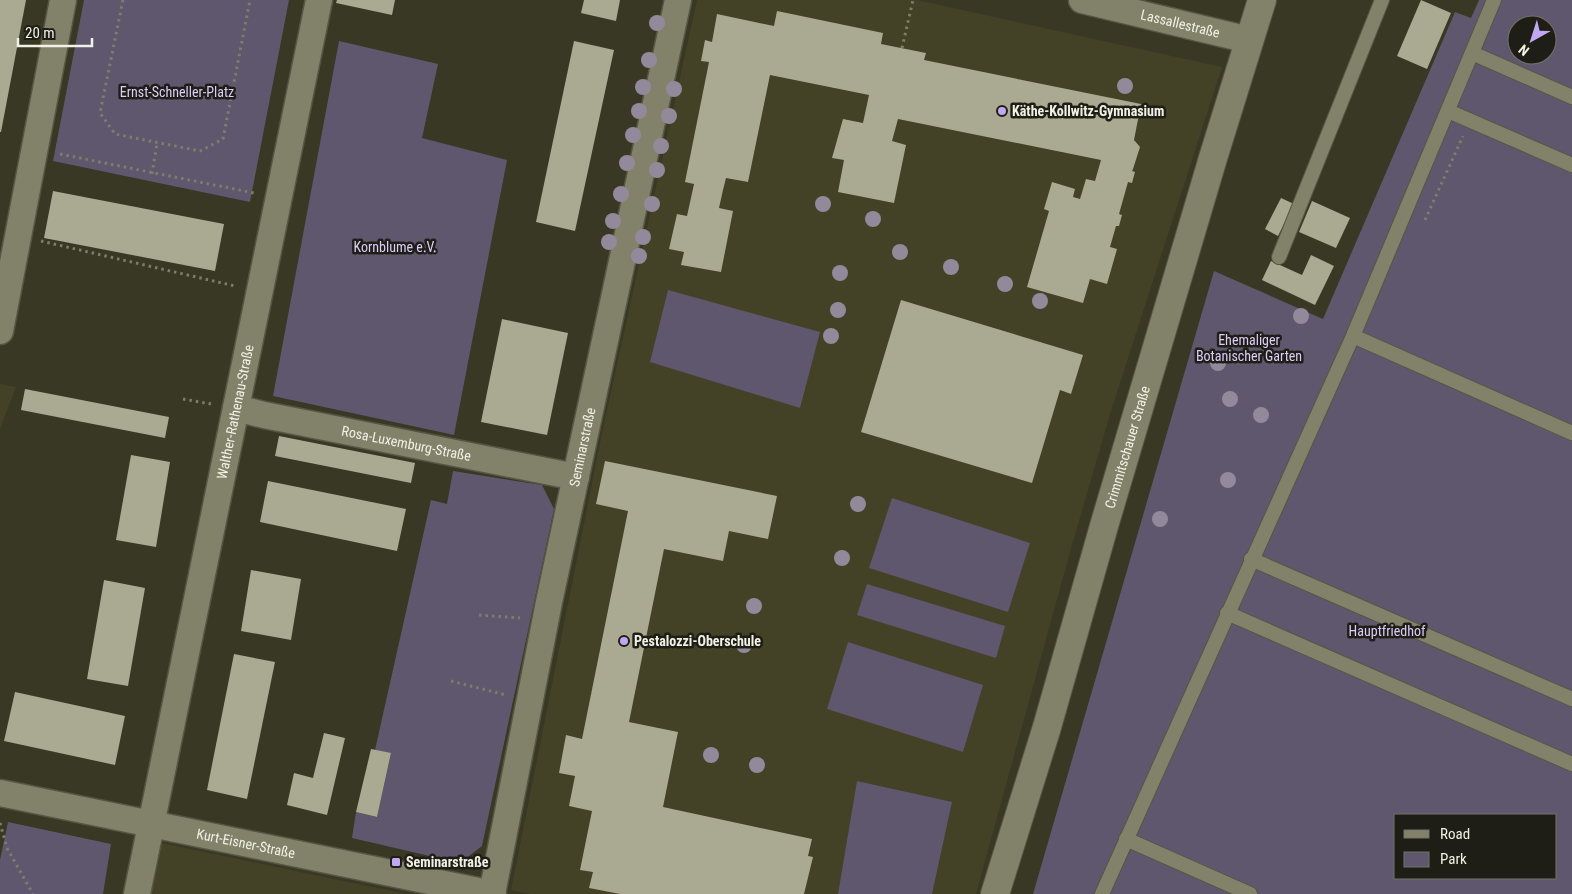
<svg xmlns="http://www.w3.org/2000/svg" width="1572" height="894" font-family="'Roboto Condensed',sans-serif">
<rect width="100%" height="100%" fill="#383824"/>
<g fill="#434126">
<path d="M697,0H917L1222,67L1111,411L1070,552L976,894H531L511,890L602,433Z"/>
<path d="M0,384L16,387L0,429Z"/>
<path d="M162,843L406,894H151Z"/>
</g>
<g fill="#5e576d" fill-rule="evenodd">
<path d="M84,0H289L250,202L53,161Z"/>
<path d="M1479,0H1572V894H1033L1214,271L1323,319L1455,12L1471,18ZM1517,25H1547V55H1517ZM1396,815H1556V878H1396Z"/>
<path d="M339,41L438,64L422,138L507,160L454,435L273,396Z"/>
<path d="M668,290L820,332L800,408L650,362Z"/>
<path d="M453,471L542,485L554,509L482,846L460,863L352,838L356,812L377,817L391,754L375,750L431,500L447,504Z"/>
<path d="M892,498L1030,543L1008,612L869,568Z"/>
<path d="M867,584L1005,626L996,658L857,615Z"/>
<path d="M848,642L983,685L963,752L827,709Z"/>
<path d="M857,781L952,802L932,894H838Z"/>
<path d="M8,822L111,844L103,894H0V860Z"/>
</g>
<g fill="#aaa992">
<path d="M0,0H26L1,132H0Z"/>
<path d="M337,0H395L392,15L336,3Z"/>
<path d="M584,0H620L616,21L581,13Z"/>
<path d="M1421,0L1451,13L1427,69L1397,56Z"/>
<path d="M777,11L883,33L881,44L926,53L924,60L1141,104L1134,140L1140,147L1133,169L1132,171L1135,172L1132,183L1128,182L1119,214L1122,215L1119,226H1116L1110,247L1117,249L1107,284L1090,279L1083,303L1027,287L1049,211L1044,209L1052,182L1075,189L1073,197L1080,199L1086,179L1095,181L1101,160L898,119L892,141L906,145L894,203L838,192L844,160L832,158L843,119L863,123L869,95L770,75L748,182L726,178L723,190L719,208L733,211L721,272L681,265L684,252L669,249L677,214L687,216L694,184L685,182L709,62L701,61L705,40L712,42L717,14L774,26Z"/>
<path d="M574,41L614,50L575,231L536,222Z"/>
<path d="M53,191L224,224L215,271L44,238Z"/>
<path d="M1281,198L1294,204L1278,236L1265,229Z"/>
<path d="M1312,201L1350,218L1336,248L1299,232Z"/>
<path d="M1311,255L1334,266L1315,305L1262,280L1271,261L1302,275Z"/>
<path d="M901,300L1083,355L1071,394L1060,390L1032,483L861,432Z"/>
<path d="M502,319L568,333L547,435L481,422Z"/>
<path d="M25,389L169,417L165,438L21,410Z"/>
<path d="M279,436L415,463L411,483L275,456Z"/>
<path d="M131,455L170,462L156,547L116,540Z"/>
<path d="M605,461L777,496L768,539L729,531L723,561L664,549L629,722L678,732L663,807L812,839L808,856L813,857L804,894H620L589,888L593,872L580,870L592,811L569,806L575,776L559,773L566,735L582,739L628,511L596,504Z"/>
<path d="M268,481L406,509L397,551L260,522Z"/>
<path d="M251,570L301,579L291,640L241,631Z"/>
<path d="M104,580L145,588L128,686L87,679Z"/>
<path d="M234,654L275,662L247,799L207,790Z"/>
<path d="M15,692L125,716L115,765L4,741Z"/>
<path d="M324,733L345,738L327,815L287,805L294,773L313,778Z"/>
<path d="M371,749L391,753L377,817L356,812Z"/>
</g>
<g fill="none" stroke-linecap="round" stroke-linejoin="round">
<g stroke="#565644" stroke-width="16">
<g id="lane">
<path d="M1472,53L1572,97"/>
<path d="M1448,111L1572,165"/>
<path d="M1279,257L1382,0"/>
<path d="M1353,336L1572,433"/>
<path d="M1251,559L1572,699"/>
<path d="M1227,613L1572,764"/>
<path d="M1126,839L1250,894"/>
<path d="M1102,894L1353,336L1494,0"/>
</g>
</g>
<g stroke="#565644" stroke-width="29">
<g id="street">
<path id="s1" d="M1082,0L1249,40"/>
<path d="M0,331L63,0"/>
<path id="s2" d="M236,408L264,415L576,477"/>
<path id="s3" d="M0,793L493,894"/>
<path id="s4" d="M137,894L319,0"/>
<path id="s5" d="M492,894L549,602L678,0"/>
</g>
</g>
<g stroke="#565644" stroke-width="30">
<g id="secondary">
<path id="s6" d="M995,894L1047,727L1104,526L1213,158L1262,0"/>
</g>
</g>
<g stroke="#7d7d6c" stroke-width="3" stroke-dasharray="2.5 4" stroke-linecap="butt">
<path d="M123,0L100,113L115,134L200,151L223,139L250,0"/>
<path d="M902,48L913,0"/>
<path d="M60,154L254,193"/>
<path d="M152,174L157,143"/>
<path d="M1425,220L1463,136"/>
<path d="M41,241L235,286"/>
<path d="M183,399L211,404"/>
<path d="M479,615L520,618"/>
<path d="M451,681L506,695"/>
<path d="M0,823L7,848L33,894"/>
</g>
<use href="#lane" stroke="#82826b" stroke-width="14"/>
<use href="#street" stroke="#82826b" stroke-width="26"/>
<use href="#secondary" stroke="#82826b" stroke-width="28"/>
</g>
<g fill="#928a9b">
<circle cx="657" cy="23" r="8"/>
<circle cx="649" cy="60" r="8"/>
<circle cx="1125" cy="86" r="8"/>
<circle cx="643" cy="87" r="8"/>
<circle cx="674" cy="89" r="8"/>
<circle cx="639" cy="111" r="8"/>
<circle cx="669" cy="116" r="8"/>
<circle cx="633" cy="135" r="8"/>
<circle cx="661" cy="146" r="8"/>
<circle cx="627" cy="163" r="8"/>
<circle cx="657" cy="170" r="8"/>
<circle cx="621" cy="194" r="8"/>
<circle cx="652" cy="204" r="8"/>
<circle cx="823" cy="204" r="8"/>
<circle cx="873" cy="219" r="8"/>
<circle cx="613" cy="221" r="8"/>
<circle cx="643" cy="237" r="8"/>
<circle cx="609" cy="242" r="8"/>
<circle cx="900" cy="252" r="8"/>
<circle cx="639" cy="256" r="8"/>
<circle cx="951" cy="267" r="8"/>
<circle cx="840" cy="273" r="8"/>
<circle cx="1005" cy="284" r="8"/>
<circle cx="1040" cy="301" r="8"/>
<circle cx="838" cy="310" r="8"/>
<circle cx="1301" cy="316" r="8"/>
<circle cx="831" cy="336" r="8"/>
<circle cx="1218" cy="363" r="8"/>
<circle cx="1230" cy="399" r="8"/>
<circle cx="1261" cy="415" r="8"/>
<circle cx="1228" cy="480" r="8"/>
<circle cx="858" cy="504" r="8"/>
<circle cx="1160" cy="519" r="8"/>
<circle cx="842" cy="558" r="8"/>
<circle cx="754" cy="606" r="8"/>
<circle cx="744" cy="645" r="8"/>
<circle cx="711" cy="755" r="8"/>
<circle cx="757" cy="765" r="8"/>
</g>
<g fill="#c0a8f3" stroke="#1f1e16" stroke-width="2">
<circle cx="1002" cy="111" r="5"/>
<circle cx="624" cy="641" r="5"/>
<rect x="391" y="857" width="10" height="10" rx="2.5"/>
</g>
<g text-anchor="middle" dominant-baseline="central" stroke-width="5" stroke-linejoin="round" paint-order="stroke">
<g font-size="14" fill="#f1f1e5" stroke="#1f1e16">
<text stroke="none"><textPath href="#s1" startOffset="101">Lassallestraße</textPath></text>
<text stroke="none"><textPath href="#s4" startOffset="492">Walther-Rathenau-Straße</textPath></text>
<text stroke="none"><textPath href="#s2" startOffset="174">Rosa-Luxemburg-Straße</textPath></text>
<text stroke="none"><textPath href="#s5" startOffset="456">Seminarstraße</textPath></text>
<text stroke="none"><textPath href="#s6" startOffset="466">Crimmitschauer Straße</textPath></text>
<text stroke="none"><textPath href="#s3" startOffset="251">Kurt-Eisner-Straße</textPath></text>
</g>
<g font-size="14" fill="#dbcdfc" stroke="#1f1e16">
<text x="177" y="92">Ernst-Schneller-Platz</text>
<text x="395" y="247">Kornblume e.V.</text>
<text x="1249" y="340">Ehemaliger<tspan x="1249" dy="16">Botanischer Garten</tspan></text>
<text x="1387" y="631">Hauptfriedhof</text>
</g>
<g font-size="14" font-weight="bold" fill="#f1f1e5" stroke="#1f1e16" text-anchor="start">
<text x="1012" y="111">Käthe-Kollwitz-Gymnasium</text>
<text x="634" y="641">Pestalozzi-Oberschule</text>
<text x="406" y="862">Seminarstraße</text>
</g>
</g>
<rect x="1394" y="814" width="162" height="65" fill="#1f1e16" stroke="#737269"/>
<rect x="1404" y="830" width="25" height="8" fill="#82826b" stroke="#737269"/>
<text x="1440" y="839" font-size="15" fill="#f1f1e5">Road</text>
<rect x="1404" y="852" width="25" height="15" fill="#5e576d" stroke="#737269"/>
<text x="1440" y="864" font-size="15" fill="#f1f1e5">Park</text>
<g transform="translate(1532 40) rotate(219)"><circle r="24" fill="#1f1e16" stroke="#737269"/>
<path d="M0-4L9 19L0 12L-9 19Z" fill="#c0a8f3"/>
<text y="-8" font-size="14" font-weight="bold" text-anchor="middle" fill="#f1f1e5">N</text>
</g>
<path d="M18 38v8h74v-8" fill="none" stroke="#f1f1e5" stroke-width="2.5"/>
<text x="25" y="38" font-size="15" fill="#f1f1e5" stroke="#1f1e16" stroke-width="4" paint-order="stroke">20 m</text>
</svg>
